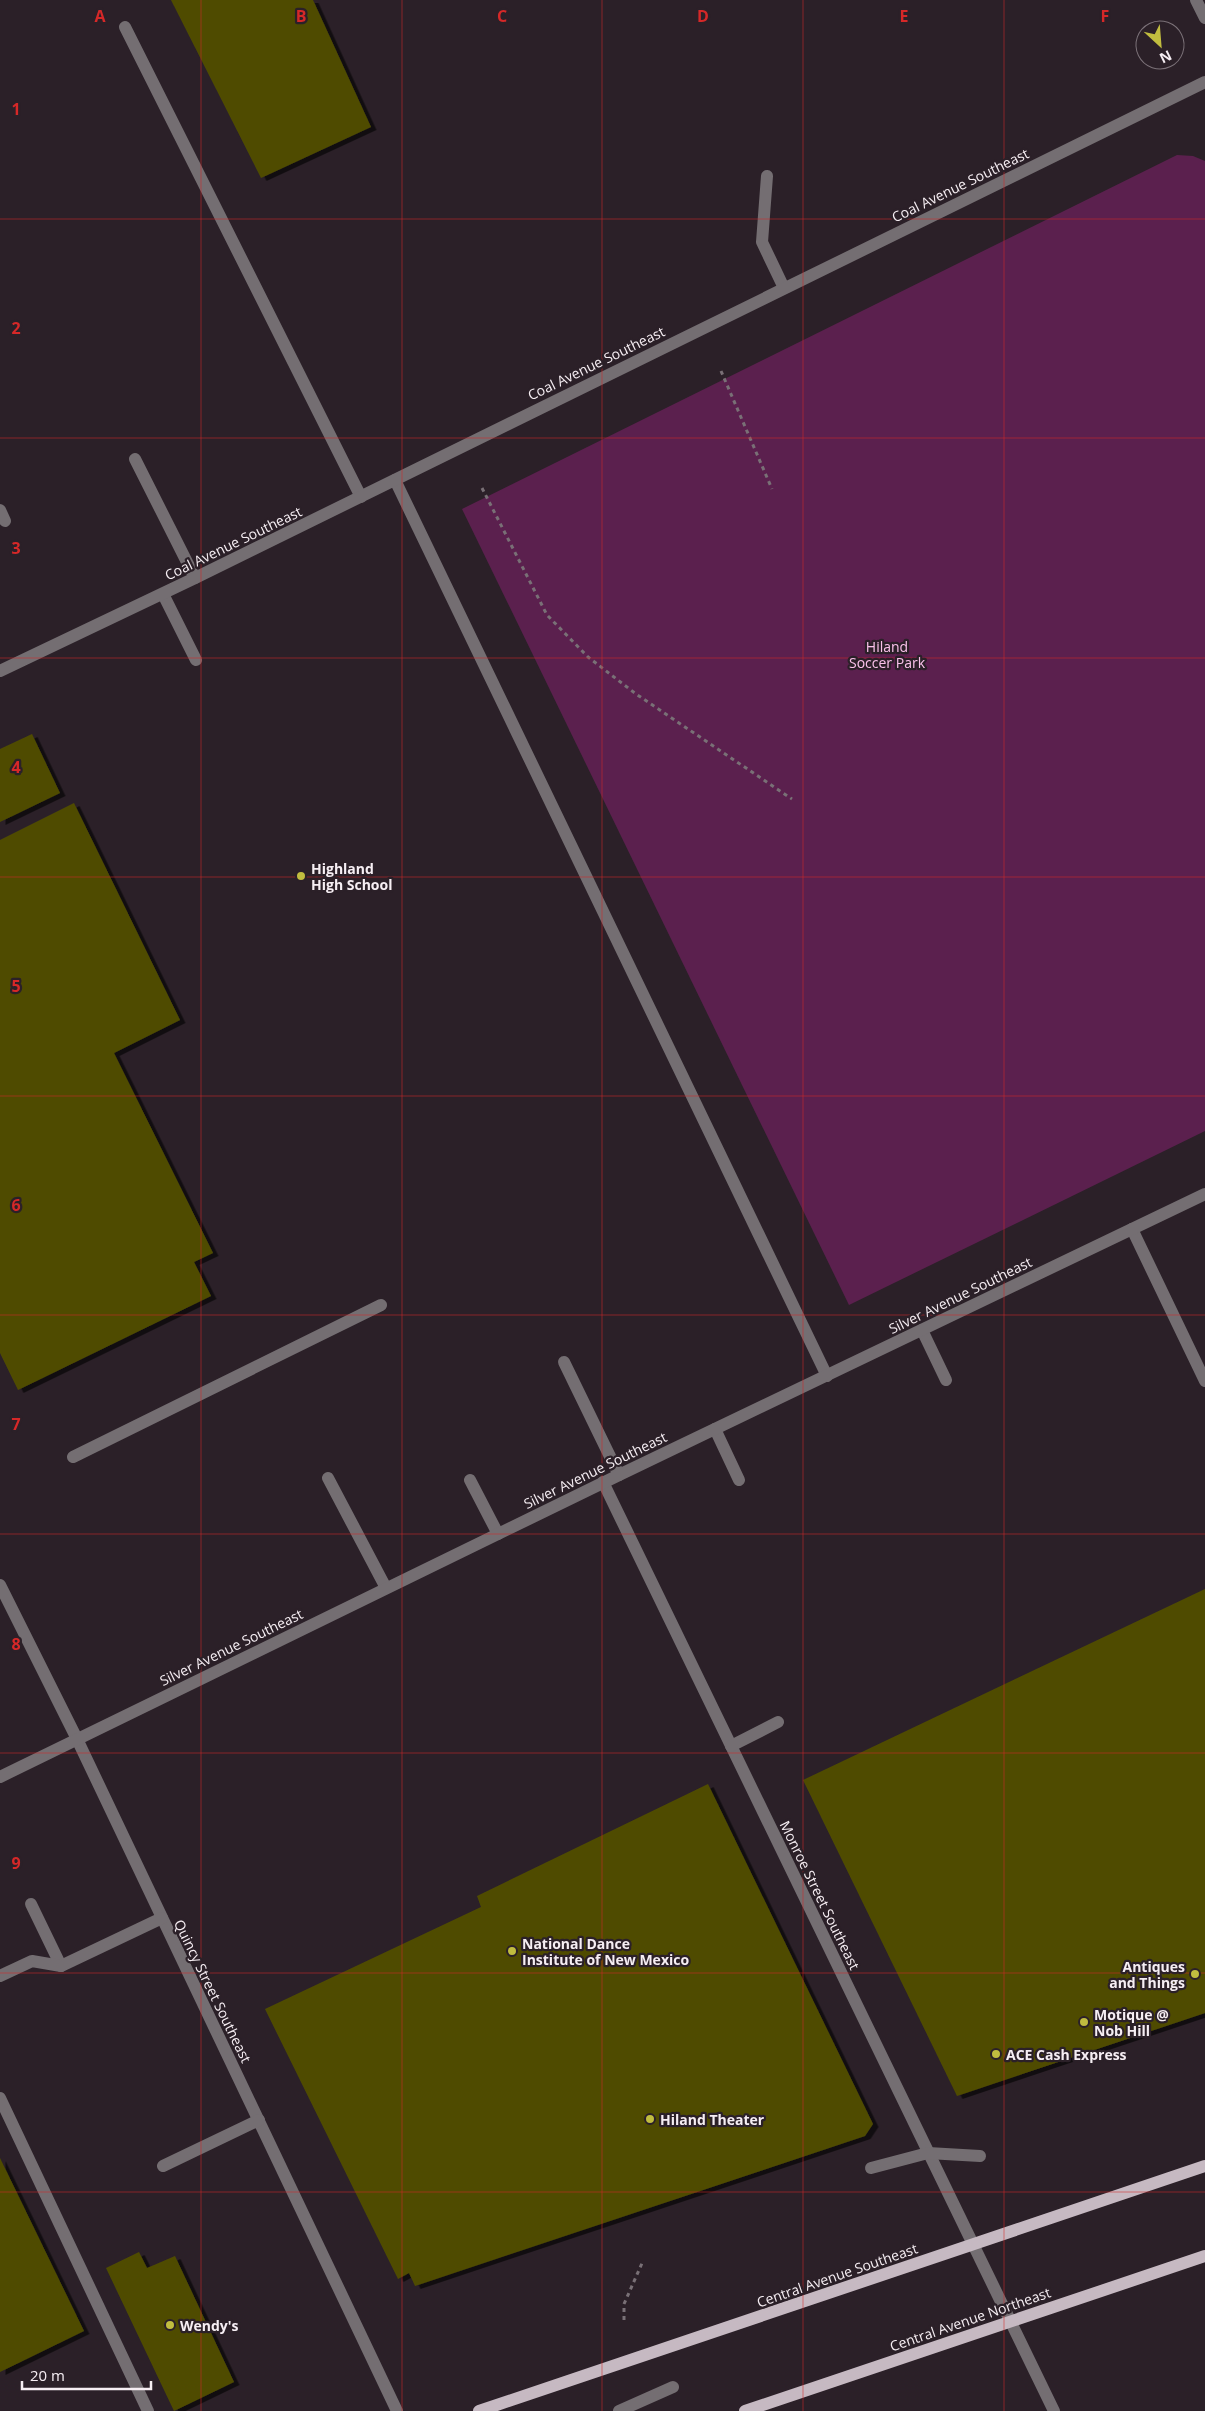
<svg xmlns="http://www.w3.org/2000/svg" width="1205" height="2411" font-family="'Open Sans',sans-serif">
<defs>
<filter id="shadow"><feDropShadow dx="5.5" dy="3" stdDeviation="0" flood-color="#0009"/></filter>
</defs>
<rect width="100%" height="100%" fill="#2b2028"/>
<path fill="#5b204e" d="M1177,155L1193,156L1205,161V1131L849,1305L462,509Z"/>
<g fill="#4f4c02" filter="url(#shadow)">
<path d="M171,0H313L371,127L261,178Z"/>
<path d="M32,734L60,793L0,822V749Z"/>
<path d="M74,803L180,1020L114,1053L213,1253L194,1262L211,1296L18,1390L0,1353V840Z"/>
<path d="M1205,1589V2013L957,2096L803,1780Z"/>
<path d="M708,1784L873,2124L865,2136L415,2286L409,2273L398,2279L265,2009L481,1907L477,1896Z"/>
<path d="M0,2158L84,2331L0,2372Z"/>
<path d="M139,2252L147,2268L175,2256L234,2382L174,2411L106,2268Z"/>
</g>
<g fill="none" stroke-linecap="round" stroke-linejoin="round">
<g stroke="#797076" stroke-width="3" stroke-dasharray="4 4" stroke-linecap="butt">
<path d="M721,371L772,489"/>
<path d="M482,488L547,615L588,657L636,694L792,799"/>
<path d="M624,2320V2304L643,2261"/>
</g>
<g stroke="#746e72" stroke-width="12">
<path d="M1196,0L1205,18"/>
<path d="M125,27L361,497"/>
<path d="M767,176L762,242L784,288"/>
<path d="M135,459L195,578"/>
<path d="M395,480L827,1376"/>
<path d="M0,510L5,521"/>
<path d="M163,594L196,660"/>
<path d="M0,671L195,578L1205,82"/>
<path d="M1132,1229L1205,1381"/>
<path d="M922,1330L946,1380"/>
<path d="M564,1362L619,1475"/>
<path d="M715,1429L739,1480"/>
<path d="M73,1457L381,1305"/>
<path d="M328,1478L386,1588"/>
<path d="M470,1480L498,1534"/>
<path d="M603,1482L1054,2411"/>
<path d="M0,1585L77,1739L397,2411"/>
<path d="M731,1746L778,1722"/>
<path d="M0,1777L619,1475L1205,1194"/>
<path d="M31,1904L61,1966"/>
<path d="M0,1976L32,1961L61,1966L162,1918"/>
<path d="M0,2098L148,2411"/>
<path d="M163,2166L259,2120"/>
<path d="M871,2168L928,2153L980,2156"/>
<path d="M619,2411L673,2387"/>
</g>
<g stroke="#c6b9c2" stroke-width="12">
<path d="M479,2411L1205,2166"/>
<path d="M745,2411L1205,2256"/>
</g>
</g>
<path fill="none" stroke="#d62828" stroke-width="1" stroke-opacity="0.55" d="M201,0V2411M402,0V2411M602,0V2411M803,0V2411M1004,0V2411M0,219H1205M0,438H1205M0,658H1205M0,877H1205M0,1096H1205M0,1315H1205M0,1534H1205M0,1753H1205M0,1973H1205M0,2192H1205"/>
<g fill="#c1bd3f" stroke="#2b2028" stroke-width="2">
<circle cx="301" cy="876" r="5"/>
<circle cx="512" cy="1951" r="5"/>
<circle cx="1195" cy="1974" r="5"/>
<circle cx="1084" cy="2022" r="5"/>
<circle cx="996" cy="2054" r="5"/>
<circle cx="650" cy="2119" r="5"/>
<circle cx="170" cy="2325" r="5"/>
</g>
<g text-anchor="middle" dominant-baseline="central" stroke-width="4.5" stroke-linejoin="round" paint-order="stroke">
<g font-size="14" fill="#f6eef3" stroke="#2b2028">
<text transform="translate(960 185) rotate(-26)">Coal Avenue Southeast</text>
<text transform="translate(596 363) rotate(-26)">Coal Avenue Southeast</text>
<text transform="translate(233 543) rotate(-26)">Coal Avenue Southeast</text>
<text transform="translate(960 1295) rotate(-26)">Silver Avenue Southeast</text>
<text transform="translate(595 1470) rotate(-26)">Silver Avenue Southeast</text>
<text transform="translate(231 1647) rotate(-26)">Silver Avenue Southeast</text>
<text transform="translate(820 1895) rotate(64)">Monroe Street Southeast</text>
<text transform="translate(213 1991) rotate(64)">Quincy Street Southeast</text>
<text transform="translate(837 2275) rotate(-19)">Central Avenue Southeast</text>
<text transform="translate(970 2319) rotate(-19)">Central Avenue Northeast</text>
</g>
<g font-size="14" fill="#fac1ea" stroke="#2b2028">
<text x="887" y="646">Hiland<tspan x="887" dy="16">Soccer Park</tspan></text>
</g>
<g font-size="14" font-weight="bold" fill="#f6eef3" stroke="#2b2028" text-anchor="start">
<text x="311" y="868">Highland<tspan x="311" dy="16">High School</tspan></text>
<text x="522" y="1943">National Dance<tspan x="522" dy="16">Institute of New Mexico</tspan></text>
<text x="1185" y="1966" text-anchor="end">Antiques<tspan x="1185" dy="16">and Things</tspan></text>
<text x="1094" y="2014">Motique @<tspan x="1094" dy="16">Nob Hill</tspan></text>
<text x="1006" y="2054">ACE Cash Express</text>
<text x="660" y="2119">Hiland Theater</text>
<text x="180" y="2325">Wendy's</text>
</g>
</g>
<g font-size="16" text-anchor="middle" font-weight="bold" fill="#d62828" stroke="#2b2028" stroke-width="4.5" stroke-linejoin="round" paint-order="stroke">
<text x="100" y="22">A</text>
<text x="301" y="22">B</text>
<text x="502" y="22">C</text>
<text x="703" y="22">D</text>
<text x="904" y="22">E</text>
<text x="1105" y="22">F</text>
<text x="16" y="115">1</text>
<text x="16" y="334">2</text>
<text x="16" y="554">3</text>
<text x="16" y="773">4</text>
<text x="16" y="992">5</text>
<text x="16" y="1211">6</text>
<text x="16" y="1430">7</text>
<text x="16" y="1650">8</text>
<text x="16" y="1869">9</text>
</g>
<g transform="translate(1160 45) rotate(154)"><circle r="24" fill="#2b2028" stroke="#7c7279"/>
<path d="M0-4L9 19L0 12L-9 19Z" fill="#c1bd3f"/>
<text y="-8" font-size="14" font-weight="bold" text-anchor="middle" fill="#f6eef3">N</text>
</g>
<path d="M22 2381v8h129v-8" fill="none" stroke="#f6eef3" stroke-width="2.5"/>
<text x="30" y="2381" font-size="15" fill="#f6eef3" stroke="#2b2028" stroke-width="4" paint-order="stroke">20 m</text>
</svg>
